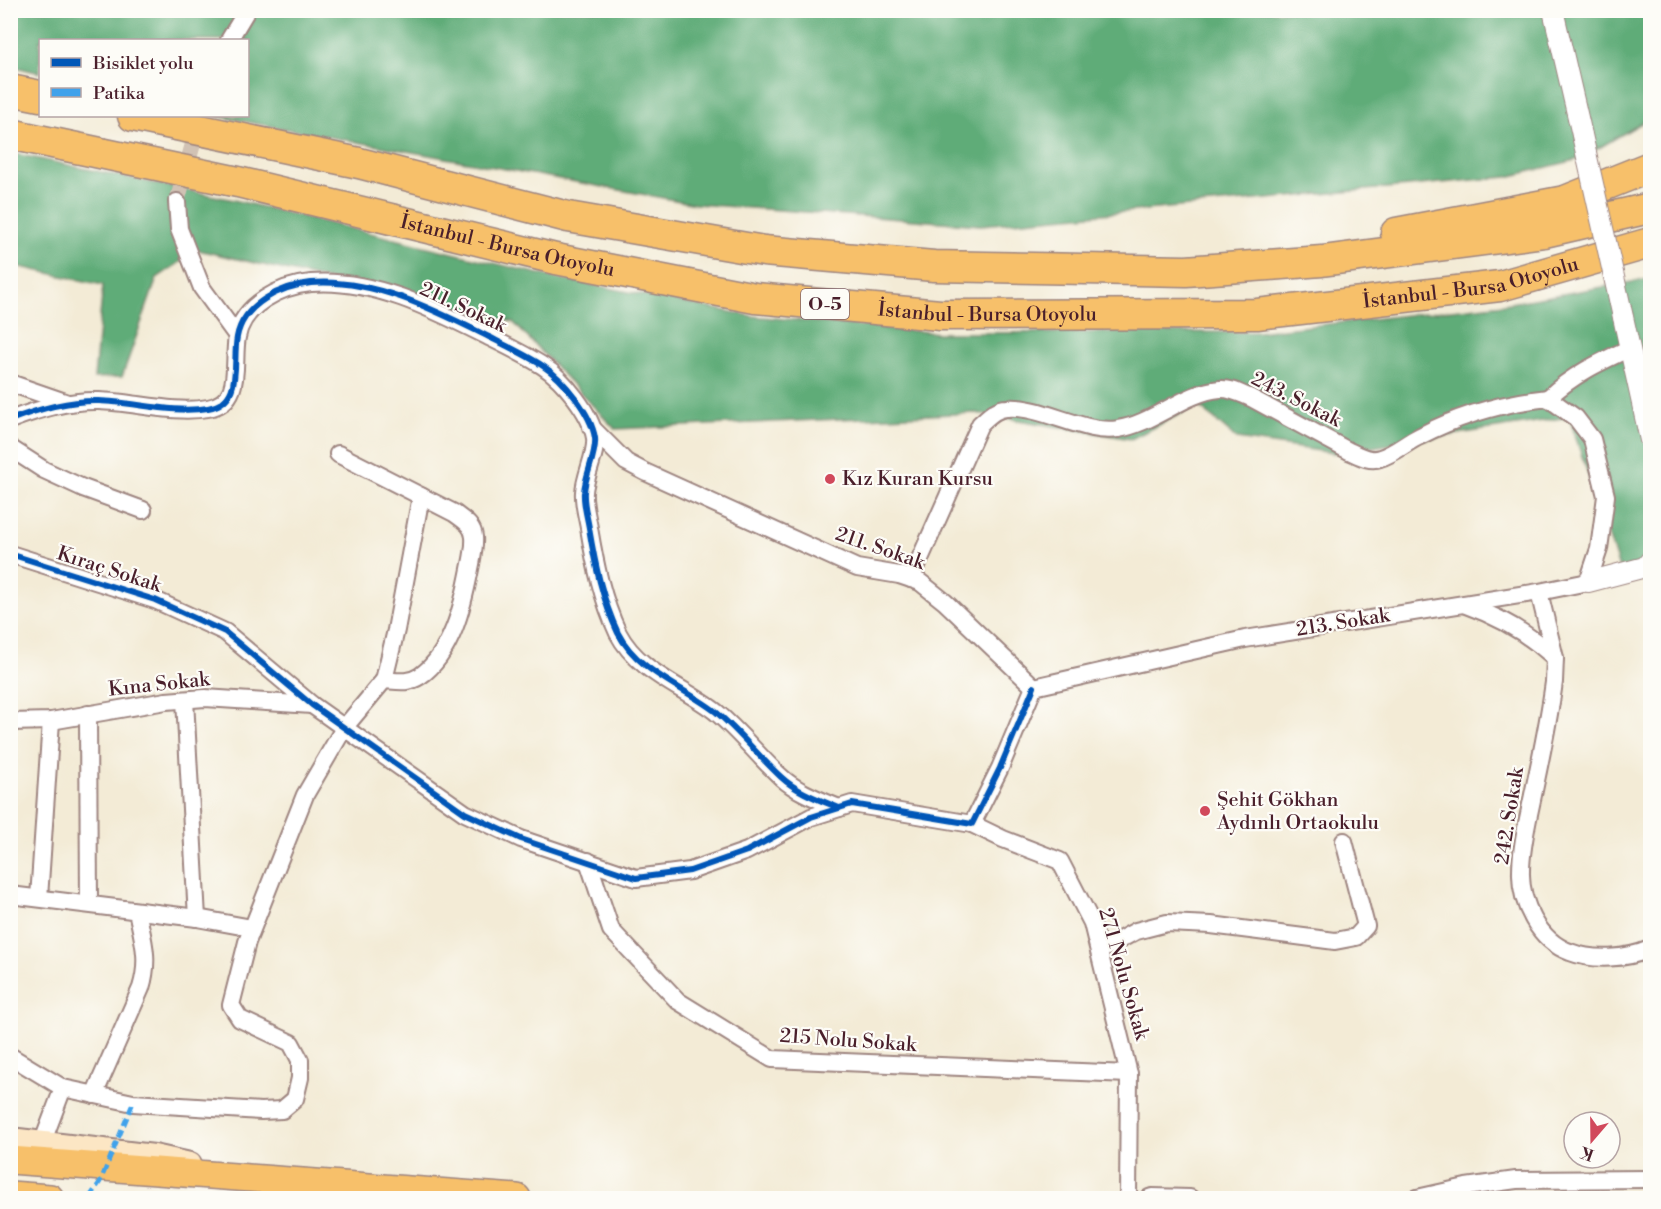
<svg xmlns="http://www.w3.org/2000/svg" width="1661" height="1209" font-family="'Libre Bodoni',serif">
<rect width="100%" height="100%" fill="#fdfcf7"/>
<filter id="ink" filterUnits="userSpaceOnUse"><feTurbulence type="fractalNoise" baseFrequency=".0167" numOctaves="2"/><feDisplacementMap in="SourceGraphic" scale="12" xChannelSelector="R" yChannelSelector="G"/><feConvolveMatrix kernelMatrix="1 2 1 2 8 2 1 2 1" color-interpolation-filters="sRGB"/></filter>
<filter id="wash" filterUnits="userSpaceOnUse"><feTurbulence type="fractalNoise" baseFrequency=".008" numOctaves="4" result="noise"/><feDisplacementMap in="SourceGraphic" scale="24" xChannelSelector="R" yChannelSelector="G"/><feGaussianBlur stdDeviation="1.35" result="paint"/><feColorMatrix in="noise" values="0 0 0 0 0 0 0 0 0 0 0 0 0 0 0 0 0 1.4 0 .05"/><feComposite in="paint" operator="in"/></filter>
<g filter="url(#wash)">
<rect width="100%" height="100%" fill="#f3ebd6"/>
<g fill="#5eac78" stroke="#546652" stroke-width="1.5">
<path d="M11,10L1650,11V118L1580,159L1507,177L981,225L696,204L215,116H248V40H40V73L11,66Z"/>
<path d="M11,153L234,200L552,277L752,316L939,333L1258,332L1504,304L1650,279V576L1622,577L1569,417L1334,453L1237,439L1198,405L1131,439L976,413L615,429L513,322L198,250L157,278L122,377L94,378L103,285L11,265Z"/>
</g>
</g>
<g filter="url(#ink)">
<g fill="none" stroke-linecap="round" stroke-linejoin="round">
<path stroke="#d1c2b4" stroke-width="16" stroke-dasharray="16 8" stroke-linecap="butt" d="M177,202L199,122"/>
<g stroke="#9e8580" stroke-width="20">
<g id="minor">
<path d="M229,40L247,10"/>
<path d="M177,202L179,229L202,288L237,336"/>
<path d="M10,383L68,403"/>
<path d="M1548,398C1572,375 1600,362 1630,348"/>
<path d="M10,420C38,409 69,400 99,401C134,402 174,414 208,408C244,402 232,362 237,337C243,304 281,286 311,283C373,278 435,310 489,337C507,346 526,355 543,366C563,379 591,413 595,438C597,453 585,475 584,492C583,503 587,516 589,528C595,564 602,599 618,633C638,672 684,687 716,712C740,732 758,756 781,777C797,792 820,800 839,808"/>
<path d="M591,427L626,462L645,472L857,568L899,575L920,582L945,602L1034,687"/>
<path d="M10,448L44,470L83,488L143,510"/>
<path d="M338,454L454,513C463,520 473,525 474,537C475,547 472,559 470,569C463,605 452,654 420,676C408,684 397,681 384,680"/>
<path d="M10,554L155,600L225,632L312,705L465,813L521,839L636,878L690,871L747,851L811,817L852,804L972,824L1000,768L1034,687"/>
<path d="M911,579L980,424C988,417 996,408 1007,408C1041,405 1086,435 1118,429C1153,424 1185,392 1220,389C1231,388 1241,394 1251,398L1349,451C1358,455 1369,462 1380,458C1394,454 1407,442 1420,436C1460,415 1503,403 1548,398"/>
<path d="M1539,592L1555,658L1554,682C1549,720 1541,757 1533,795C1528,820 1521,846 1521,871C1520,903 1539,941 1570,952C1593,961 1627,959 1650,949"/>
<path d="M1466,605C1500,617 1528,633 1555,658"/>
<path d="M1034,687L1245,639L1539,592L1588,582L1599,549L1606,496L1592,439L1576,418L1548,398"/>
<path d="M185,700L197,918"/>
<path d="M88,714L89,904"/>
<path d="M10,722L51,721L166,701L205,698L312,705"/>
<path d="M972,824L1003,839L1060,861L1092,923L1129,1074L1128,1198"/>
<path d="M588,861L611,930L678,1001L772,1059L1129,1074"/>
<path d="M10,895L197,918L252,928"/>
<path d="M39,898L51,721"/>
<path d="M1099,951L1136,931L1167,923L1211,925L1335,941L1356,937L1366,926L1344,841"/>
<path d="M10,1056L63,1088L133,1103L261,1111L282,1110L295,1099L300,1078V1060L291,1043L240,1019L231,1005L247,942L305,795L344,728L384,680L396,630L421,496"/>
<path d="M94,1095L141,988C150,959 143,940 137,911"/>
<path d="M43,1141L63,1088"/>
<path d="M1149,1198L1152,1197L1190,1198"/>
<path d="M1417,1198L1466,1187L1516,1180L1650,1179"/>
</g>
</g>
<g stroke="#9e8580" stroke-width="22">
<g id="tertiary">
<path d="M1553,10L1582,135"/>
<path d="M1623,317L1650,440"/>
<path d="M1588,582L1645,567L1650,561"/>
</g>
</g>
<g stroke="#9e8580" stroke-width="26">
<path id="secondary" d="M10,1139L154,1156L190,1164"/>
</g>
<g stroke="#9e8580" stroke-width="30">
<g id="trunk">
<path d="M10,1160L517,1198"/>
<path d="M10,1195L50,1198"/>
</g>
</g>
<g stroke="#9e8580" stroke-width="33">
<g id="motorway">
<path d="M10,90L40,96"/>
<path d="M133,116L359,163L568,217L764,251L934,266L1186,271L1322,261L1545,232L1650,208"/>
<path id="s1" d="M10,134L238,182L556,259L755,298L940,315L1257,314L1500,286L1650,243"/>
<path d="M1396,233L1565,201L1650,167"/>
</g>
</g>
<use href="#minor" stroke="#fff" stroke-width="16"/>
<use href="#tertiary" stroke="#fff" stroke-width="20"/>
<use href="#secondary" stroke="#fce6c4" stroke-width="22"/>
<use href="#trunk" stroke="#f7c06b" stroke-width="27"/>
<use href="#motorway" stroke="#f7c06b" stroke-width="30"/>
<g stroke="#9e8580" stroke-width="22" stroke-linecap="butt">
<path id="tertiary-bridge" d="M1582,135L1623,317"/>
</g>
<use href="#tertiary-bridge" stroke="#fff" stroke-width="20"/>
<path stroke="#40a2eb" stroke-width="4.5" stroke-dasharray="9 4.5" stroke-linecap="butt" d="M89,1198L100,1182L133,1103"/>
<g stroke="#fdfcf7" stroke-width="10">
<g id="cycleway">
<path d="M10,420C38,409 69,400 99,401C134,402 174,414 208,408C244,402 232,362 237,337C243,304 281,286 311,283C373,278 435,310 489,337C507,346 526,355 543,366C563,379 591,413 595,438C597,453 585,475 584,492C583,503 587,516 589,528C595,564 602,599 618,633C638,672 684,687 716,712C740,732 758,756 781,777C797,792 820,800 839,808"/>
<path d="M10,554L155,600L225,632L312,705L465,813L521,839L636,878L690,871L747,851L811,817L852,804L972,824L1000,768L1034,687"/>
</g>
</g>
<use href="#cycleway" stroke="#0057b8" stroke-width="6"/>
</g>
</g>
<g fill="#d1495b" stroke="#fdfcf7" stroke-width="2">
<circle cx="830" cy="479" r="6"/>
<circle cx="1205" cy="811" r="6"/>
</g>
<g text-anchor="middle" dominant-baseline="central" stroke-width="4.5" stroke-linejoin="round" paint-order="stroke">
<rect fill="#fdfcf7" stroke="#806168" stroke-width="1.5" x="801" y="289" width="48" height="30" rx="4.5"/>
<g font-size="18" font-weight="bold" fill="#4a1f2b">
<text x="825" y="304">O-5</text>
</g>
<g font-size="20" fill="#4a1f2b" stroke="#fdfcf7">
<text stroke="none"><textPath href="#s1" startOffset="510">İstanbul - Bursa Otoyolu</textPath></text>
<text stroke="none"><textPath href="#s1" startOffset="1482">İstanbul - Bursa Otoyolu</textPath></text>
<text transform="translate(463 308) rotate(25)">211. Sokak</text>
<text stroke="none"><textPath href="#s1" startOffset="996">İstanbul - Bursa Otoyolu</textPath></text>
<text transform="translate(1296 400) rotate(27)">243. Sokak</text>
<text transform="translate(880 549) rotate(19)">211. Sokak</text>
<text transform="translate(109 570) rotate(18)">Kıraç Sokak</text>
<text transform="translate(1343 623) rotate(-9)">213. Sokak</text>
<text transform="translate(159 685) rotate(-6)">Kına Sokak</text>
<text transform="translate(1510 816) rotate(-81)">242. Sokak</text>
<text transform="translate(1123 974) rotate(74)">271 Nolu Sokak</text>
<text transform="translate(848 1041) rotate(4)">215 Nolu Sokak</text>
</g>
<g font-size="20" fill="#4a1f2b" stroke="#fdfcf7" text-anchor="start">
<text x="842" y="479">Kız Kuran Kursu</text>
<text x="1217" y="800">Şehit Gökhan<tspan x="1217" dy="23">Aydınlı Ortaokulu</tspan></text>
</g>
</g>
<rect width="1661" height="1209" fill="none" stroke="#fdfcf7" stroke-width="36"/>
<rect x="39" y="39" width="210" height="78" fill="#fdfcf7" stroke="#b5a4a5" stroke-width="1.5"/>
<rect x="51" y="58" width="30" height="9" fill="#0057b8" stroke="#b5a4a5" stroke-width="1.5"/>
<text x="93" y="69" font-size="18" fill="#4a1f2b">Bisiklet yolu</text>
<rect x="51" y="88" width="30" height="9" fill="#40a2eb" stroke="#b5a4a5" stroke-width="1.5"/>
<text x="93" y="99" font-size="18" fill="#4a1f2b">Patika</text>
<g transform="translate(1592 1140) rotate(200)"><circle r="28" fill="#fdfcf7" stroke="#b5a4a5" stroke-width="1.5"/>
<path d="M0-4.5L10 22L0 15L-10 22Z" fill="#d1495b"/>
<text y="-9" font-size="16" font-weight="bold" text-anchor="middle" fill="#4a1f2b">K</text>
</g>
</svg>
